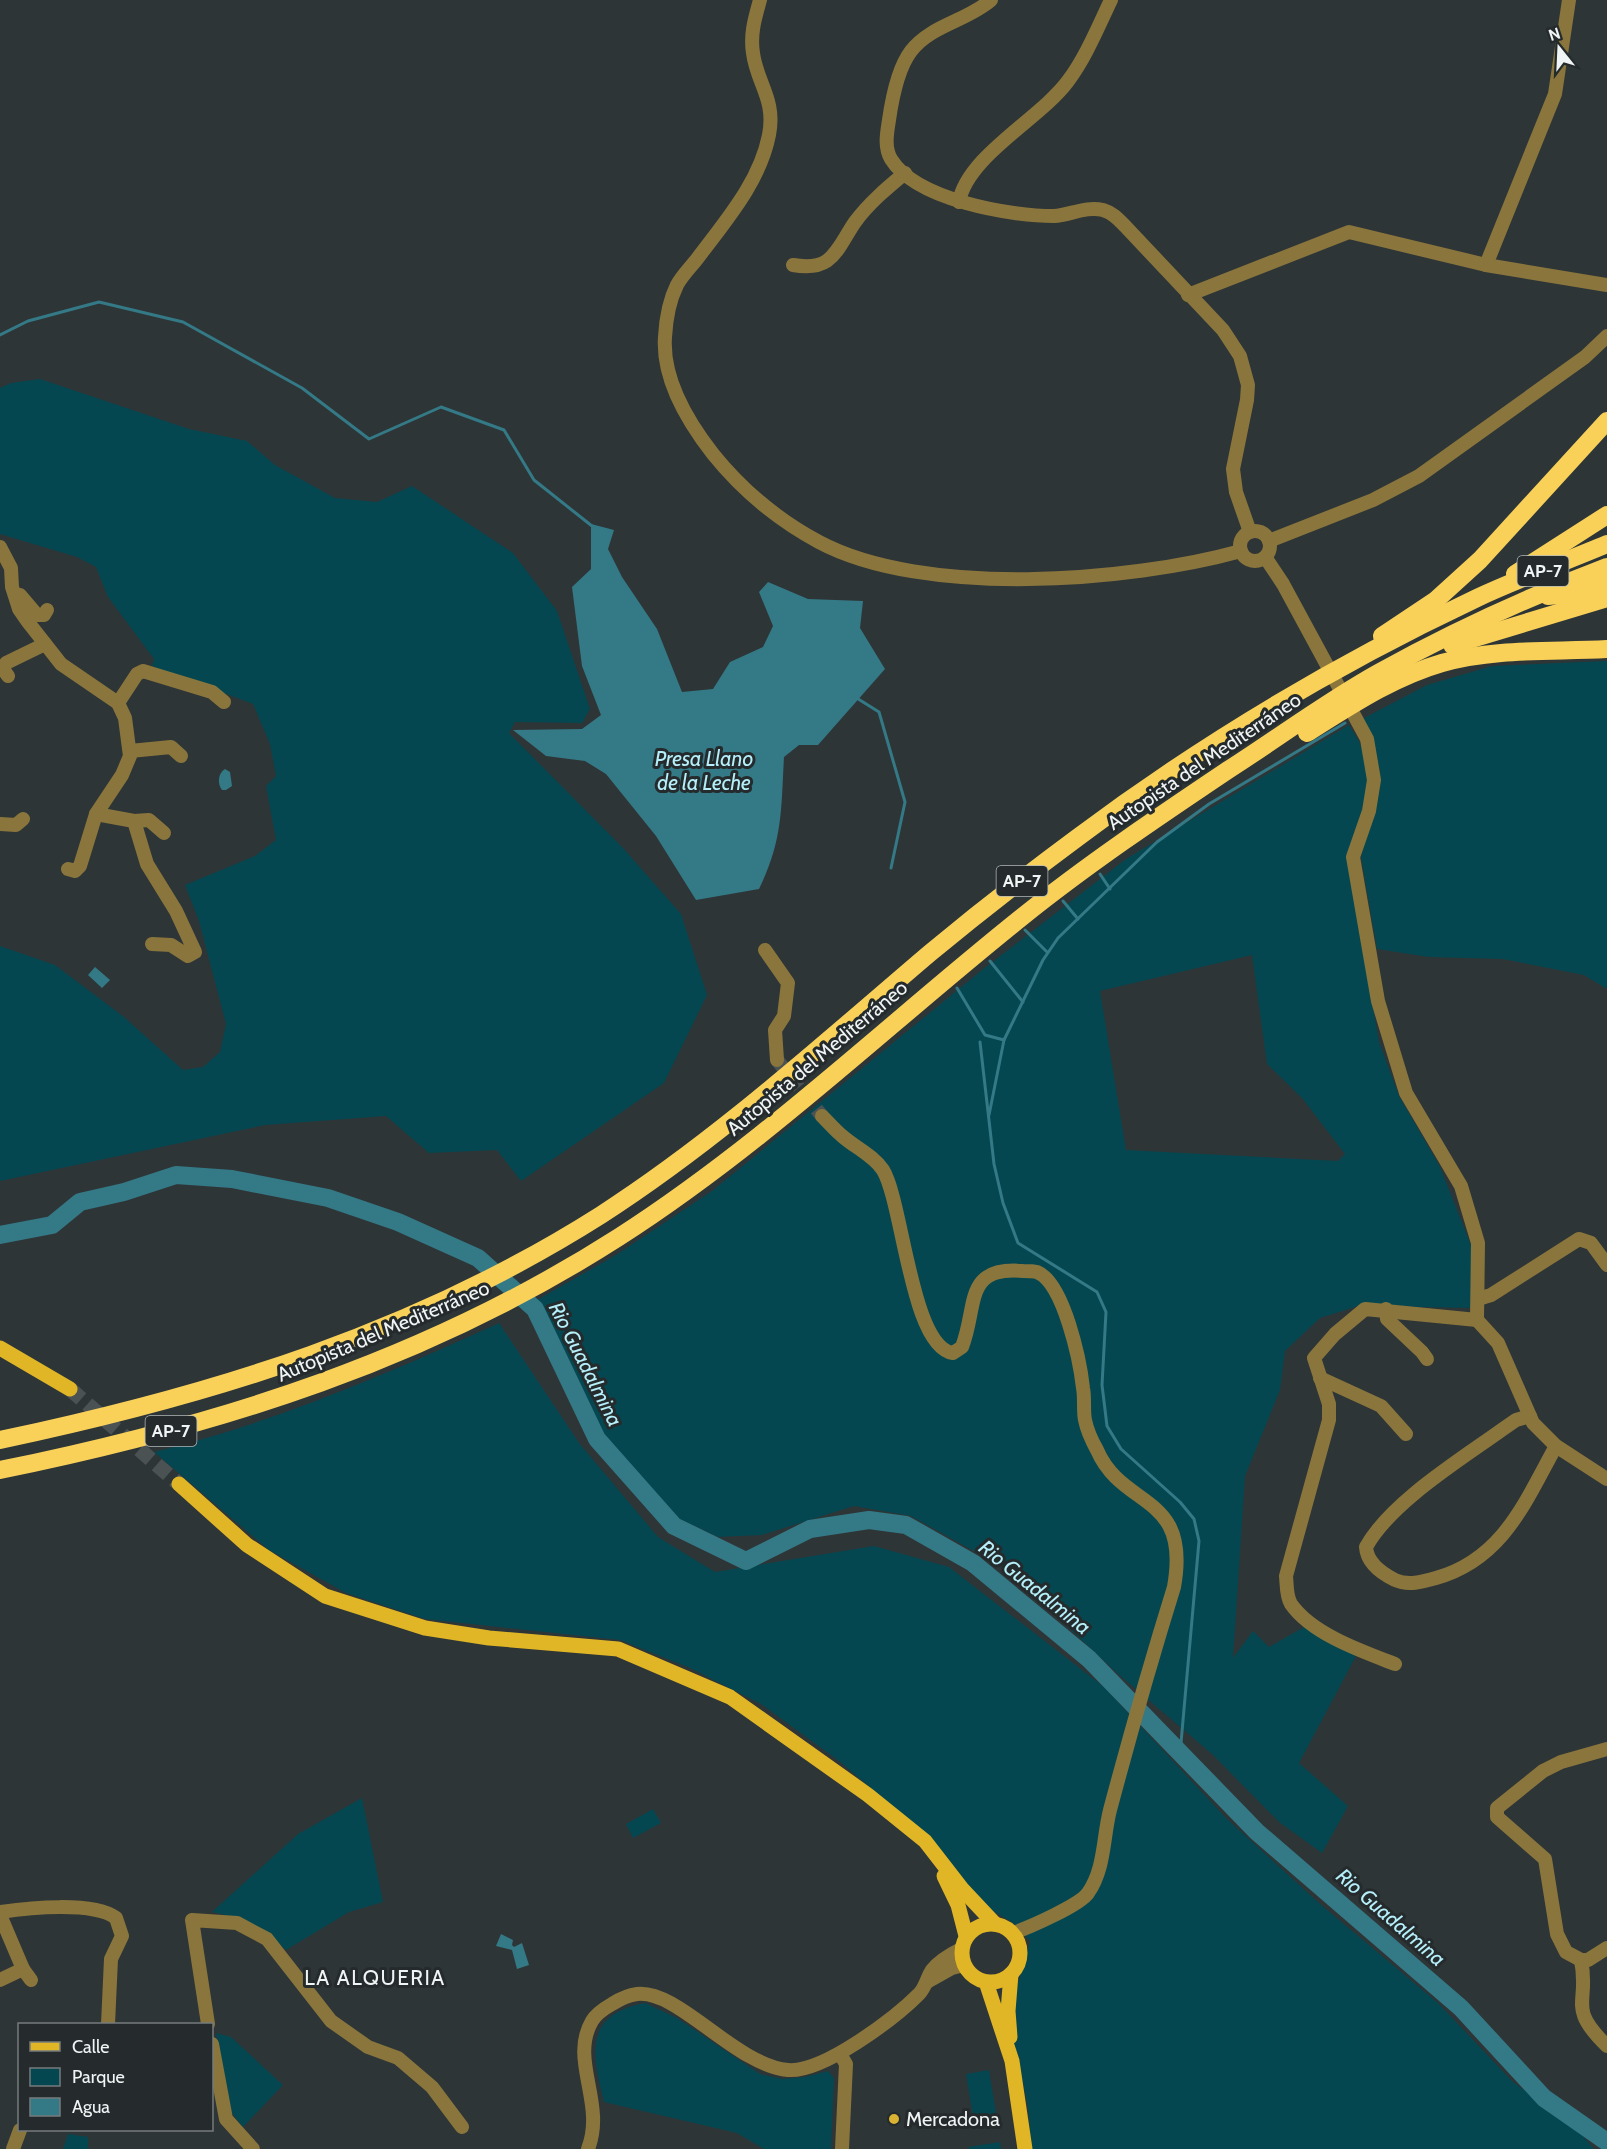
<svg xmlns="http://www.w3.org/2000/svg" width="1607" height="2149" font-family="Cabin,sans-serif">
<rect width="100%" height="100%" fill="#2e3537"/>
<g fill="#054751" fill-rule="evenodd">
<path d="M40,379L189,429L247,441L275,465L335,498L377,502L412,486L513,553L557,611L590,709L582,723L515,722L509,733L623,848L681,914L707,995L664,1083L521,1181L497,1150L429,1153L386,1116L265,1125L0,1181V946L55,965L124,1017L183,1070L203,1067L220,1052L226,1024L199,921L185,885L255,856L276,840L266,786L276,776L270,744L253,704L152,666L154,659L108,597L96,567L77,557L0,534V388L11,383Z"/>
<path d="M1607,661V989L1584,975L1503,959L1429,957L1377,949L1361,857L1380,771L1364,718L1427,685L1492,666Z"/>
<path d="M1349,725L1360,743L1369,774L1363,810L1351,842L1368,978L1379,1042L1399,1096L1440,1167L1472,1248L1474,1308L1358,1306L1320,1318L1285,1351L1280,1390L1245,1476L1233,1658L1253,1631L1269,1647L1304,1627L1357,1654L1299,1763L1348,1806L1322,1853L1279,1822L1213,1755L1118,1674L1006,1569L911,1516L854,1506L762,1535L718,1537L673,1516L605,1438L537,1300L616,1255L712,1191L982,970L1126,859ZM1252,955L1267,1064L1302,1098L1345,1154L1338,1161L1126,1150L1100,991Z"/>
<path d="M499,1323L579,1443L658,1537L715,1572L874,1546L949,1567L1104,1687L1227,1819L1319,1903L1438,2003L1513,2082L1576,2128L1594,2149H1032L1027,2102L1013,2037V2000L1030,1941L1012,1922L982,1905L917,1827L839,1761L761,1704L690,1668L620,1640L425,1619L346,1593L269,1550L154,1452C274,1423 387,1374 499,1323Z"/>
<path d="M362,1798L383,1902L349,1912L286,1950C261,1926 246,1919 212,1912L298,1834Z"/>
<path d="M653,1809L661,1823L633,1838L626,1824Z"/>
<path d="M645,2003L677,2018L760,2074L782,2079L805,2077L828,2071L834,2078L831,2149H764L737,2133L604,2102C592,2053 583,2015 645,2003Z"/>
<path d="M216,2033L231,2037L283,2085L243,2127L231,2112Z"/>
<path d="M989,2070L996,2113L973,2117L966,2074Z"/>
<path d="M68,2134L88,2137V2149H63Z"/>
<path d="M1000,2142L1001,2149H969L968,2147Z"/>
</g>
<g fill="#347986">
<path d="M591,524L614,530L608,549L622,577L657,629L682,692L713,689L730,662L763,647L773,626L759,592L768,582L808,599L863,601L860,628L885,669L818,745H799L784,757C781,810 783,840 759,889L696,900L656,836L606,774L585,761L546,756L513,730L582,729L601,715L582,666L572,587L591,569Z"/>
<path d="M225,769L230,772L232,786L226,790H222C217,784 218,773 225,769Z"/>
<path d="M95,967L110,980L102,988L88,975Z"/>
<path d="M501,1934L513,1940L512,1945L514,1947L522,1943L529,1965L517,1969L512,1950L496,1946Z"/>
</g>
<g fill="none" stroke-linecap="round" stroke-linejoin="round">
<g stroke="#347986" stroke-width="3">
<path d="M0,335L28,321L99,302L183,322L302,388L369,439L441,407L504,430L534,480L592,526"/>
<path d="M855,697L879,712L905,802L891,868"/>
<path d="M1100,874L1110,889"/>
<path d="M1063,901L1078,919"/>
<path d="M1025,930L1047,952"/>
<path d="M990,961L1023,1002"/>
<path d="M957,988L985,1035L1004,1040"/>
<path d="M980,1042L994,1164L1003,1203L1018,1243L1097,1292L1106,1312L1102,1385L1107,1426L1121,1449L1180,1502L1194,1519L1199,1541L1180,1754"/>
<path d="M989,1115L1004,1040L1043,960L1058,938L1157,842L1209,804L1345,723"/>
</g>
<path stroke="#347986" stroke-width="18" d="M0,1235L52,1225L80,1202L124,1192L176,1175L232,1179L328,1198L398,1222L478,1258L535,1309L597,1439L674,1526L746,1561L810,1529L869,1520L906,1525L973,1563L1089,1659L1257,1832L1461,2008L1544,2098L1607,2142"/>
<path stroke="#4b5254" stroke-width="14" stroke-dasharray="14 7" stroke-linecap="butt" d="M777,1060L822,1116"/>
<path stroke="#4b5254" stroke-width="15" stroke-dasharray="15 8" stroke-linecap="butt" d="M70,1389L179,1484"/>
<g stroke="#8a763c" stroke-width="14">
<path d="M760,0C755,18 750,34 753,53C757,84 776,99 769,135C760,181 727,219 700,255C693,265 683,274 677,285C669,301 666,319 665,337C662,379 688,422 713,454C742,490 778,520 819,542C924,598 1129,582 1241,551"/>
<path d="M991,0C967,21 931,25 911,51C898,68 892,99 889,120C887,133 884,147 891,159C916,200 1010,216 1054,216C1070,215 1086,206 1103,210C1113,213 1118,219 1125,226L1223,330L1240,356L1248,385L1247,400L1233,469L1236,492L1250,532"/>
<path d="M959,202C967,156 1040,119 1068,81C1086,57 1098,27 1111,0"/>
<path d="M793,265C833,272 836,250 855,222C869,203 887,188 905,173"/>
<path d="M1486,265L1555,94L1569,0"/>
<path d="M1188,295L1349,232L1486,265L1607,285"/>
<circle cx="1255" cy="546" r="15"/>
<path d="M1269,541L1373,500L1419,476L1585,357L1607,336"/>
<path d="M0,547L11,568L12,587L19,609L28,622L61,664L118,703L125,718L130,756L122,775L96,814L80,866L75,871L68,869"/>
<path d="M1265,557L1283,584L1367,739L1374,780L1369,811L1353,857L1378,1001L1406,1093L1461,1186L1478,1243L1477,1320L1498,1343L1533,1423L1556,1446L1607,1479"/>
<path d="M20,595L37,615H44L47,610"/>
<path d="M8,676L3,669L6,663L45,644"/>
<path d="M118,703L137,674L143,671L212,692L224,702"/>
<path d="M130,751L171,747L181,756"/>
<path d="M96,814L134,821L147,864L176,911L195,952L188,956L171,945L152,944"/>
<path d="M134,821L149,820L164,833"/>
<path d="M0,824L16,825L23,819"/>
<path d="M765,950L788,983L784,1016L775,1030L777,1060"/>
<path d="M822,1116C828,1122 834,1129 841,1135C854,1147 873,1155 883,1170C903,1203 911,1347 953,1353L962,1347C978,1306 963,1266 1023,1271C1027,1271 1033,1271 1037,1272C1064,1283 1080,1361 1083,1388C1085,1398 1083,1410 1085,1420C1087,1430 1092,1441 1097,1450C1123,1510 1191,1492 1174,1587C1151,1661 1130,1735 1110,1810C1103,1837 1105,1869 1088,1893C1080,1905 1030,1927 1013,1933"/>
<path d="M1478,1299L1491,1295L1579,1239L1591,1243L1607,1265"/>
<path d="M1386,1309L1387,1319L1422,1352L1427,1359"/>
<path d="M1320,1378L1381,1406L1406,1434"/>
<path d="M1530,1416L1516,1420L1503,1429C1460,1460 1391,1502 1366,1547C1367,1563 1381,1573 1395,1580C1408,1586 1422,1582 1436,1578C1503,1559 1525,1502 1556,1446"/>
<path d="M1395,1664C1361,1651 1312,1634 1291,1604C1286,1596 1287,1585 1286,1576L1329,1420V1404L1314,1358L1335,1334L1365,1309L1477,1320"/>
<path d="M1607,1749L1561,1762L1543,1771L1497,1808V1817L1545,1859L1557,1934L1566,1952L1581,1960H1588L1607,1948"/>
<path d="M0,1912C28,1908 93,1901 116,1918L122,1936L111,1959L108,2024"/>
<path d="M0,1915L23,1969L31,1980"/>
<path d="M1581,1960C1590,2004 1566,2006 1607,2046"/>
<path d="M0,1980L23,1969"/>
<path d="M927,1982L952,1968L964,1965"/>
<path d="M208,2024L192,1920L237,1923L267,1939L331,2021L368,2047L398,2058L432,2087L462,2127"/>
<path d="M212,2044L226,2119L253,2149"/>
<path d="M840,2054L846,2064L842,2149"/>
<path d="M13,2149L20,2130"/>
<path d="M588,2149C606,2103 569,2060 592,2021C596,2014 605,2008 612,2004C620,1999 628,1995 637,1994C678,1989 735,2065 788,2070C823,2073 895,2018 919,1994C926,1987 927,1977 932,1970C939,1961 951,1954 961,1949"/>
</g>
<g stroke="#e0b627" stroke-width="15">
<path d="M0,1348L70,1389"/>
<path d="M179,1484L247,1545L325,1596L425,1628L489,1638L618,1649L730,1697L868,1795L925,1841L963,1890L994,1923"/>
<path d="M944,1876L958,1905L966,1936"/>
<circle cx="991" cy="1953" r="29"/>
<path d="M986,1982L1012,2061L1025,2149"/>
<path d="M1010,2037L1008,2011L1011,1974"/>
</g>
<g stroke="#f9d159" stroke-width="18">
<path d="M1515,574L1607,515"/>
<path d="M1548,596L1578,593L1607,585"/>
<path d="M1382,636L1436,600L1480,560L1607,421"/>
<path d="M1452,645L1607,598"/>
<path d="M1307,733C1350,706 1393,677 1442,663C1494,648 1553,652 1607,649"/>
<path d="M0,1440C213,1395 415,1333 601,1215C719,1139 823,1044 930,953C977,914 1027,875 1077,838C1201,745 1337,664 1477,598C1520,578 1564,562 1607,544"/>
<path d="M0,1470C221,1425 427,1360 619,1237C764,1144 888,1024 1022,917C1088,864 1158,817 1228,770C1278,738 1326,702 1378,673C1452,632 1528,597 1607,567"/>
</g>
</g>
<circle fill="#dab333" stroke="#252b2c" stroke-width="2" cx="894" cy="2119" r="6"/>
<g text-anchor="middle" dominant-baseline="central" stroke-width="6" stroke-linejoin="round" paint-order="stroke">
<g fill="#252b2c" stroke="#b3b8b9" stroke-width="1.5">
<rect x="1517.5" y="556" width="51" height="30" rx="4.5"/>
<rect x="996.5" y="866" width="51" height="30" rx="4.5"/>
<rect x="145.5" y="1416" width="51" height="30" rx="4.5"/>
</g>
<g font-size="18" font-weight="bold" fill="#f0f4f5">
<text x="1543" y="571">AP-7</text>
<text x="1022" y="881">AP-7</text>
<text x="171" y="1431">AP-7</text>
</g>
<g font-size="20" fill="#f0f4f5" stroke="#252b2c">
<text transform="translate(1204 761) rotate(-34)">Autopista del Mediterráneo</text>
<text transform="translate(817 1058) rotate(-40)">Autopista del Mediterráneo</text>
<text transform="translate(383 1331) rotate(-23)">Autopista del Mediterráneo</text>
</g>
<g font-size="20" fill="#f0f4f5" stroke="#252b2c" text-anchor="start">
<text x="906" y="2119">Mercadona</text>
</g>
<g font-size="21" font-style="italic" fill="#b5effa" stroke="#252b2c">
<text x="704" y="758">Presa Llano<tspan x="704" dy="24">de la Leche</tspan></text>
<text transform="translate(586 1364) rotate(63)">Rio Guadalmina</text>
<text transform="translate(1035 1587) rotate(39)">Rio Guadalmina</text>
<text transform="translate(1391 1917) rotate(41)">Rio Guadalmina</text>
</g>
<g font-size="21" letter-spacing="1.5" fill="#f0f4f5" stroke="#252b2c">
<text x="375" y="1977">LA ALQUERIA</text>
</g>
</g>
<rect x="18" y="2023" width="195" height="108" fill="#252b2c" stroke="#767b7c" stroke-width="1.5"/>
<rect x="30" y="2042" width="30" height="9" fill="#e0b627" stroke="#767b7c" stroke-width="1.5"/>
<text x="72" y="2053" font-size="18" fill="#f0f4f5">Calle</text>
<rect x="30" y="2068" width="30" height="18" fill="#054751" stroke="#767b7c" stroke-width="1.5"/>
<text x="72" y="2083" font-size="18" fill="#f0f4f5">Parque</text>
<rect x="30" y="2098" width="30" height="18" fill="#347986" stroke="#767b7c" stroke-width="1.5"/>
<text x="72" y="2113" font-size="18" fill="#f0f4f5">Agua</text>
<g transform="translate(1559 48) rotate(342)" stroke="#252b2c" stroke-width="4.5" paint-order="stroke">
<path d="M0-4.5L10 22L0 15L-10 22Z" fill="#f0f4f5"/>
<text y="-9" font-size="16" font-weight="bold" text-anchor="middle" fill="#f0f4f5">N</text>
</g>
</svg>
